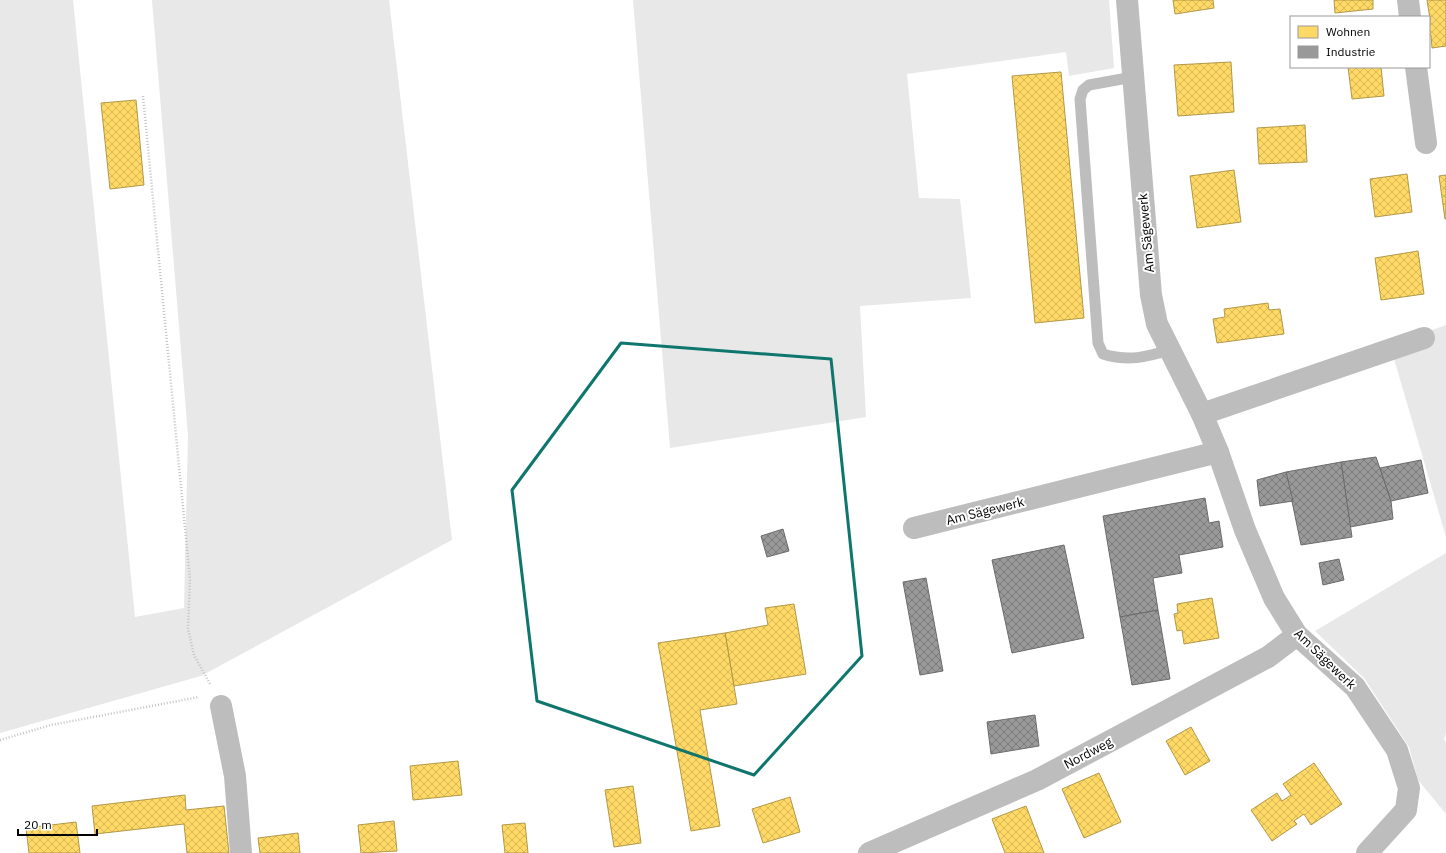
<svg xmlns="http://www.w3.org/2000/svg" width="1446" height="853" font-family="'IBM Plex Sans',sans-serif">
<defs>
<pattern id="homes-cross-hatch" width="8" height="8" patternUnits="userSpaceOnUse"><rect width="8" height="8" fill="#ffd966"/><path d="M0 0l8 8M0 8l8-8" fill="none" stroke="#d9b857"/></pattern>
<pattern id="industry-cross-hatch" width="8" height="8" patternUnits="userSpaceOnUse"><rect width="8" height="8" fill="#999"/><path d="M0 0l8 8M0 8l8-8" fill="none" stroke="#7a7a7a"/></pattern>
</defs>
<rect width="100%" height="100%" fill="#fff"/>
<g fill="#e8e8e8">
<path d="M0,0H73L135,617L184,608L188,435L152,0H389L452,540L201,676L0,733Z"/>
<path d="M633,0H1109L1114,68L1069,76L1066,52L907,74L919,198L960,199L971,298L860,306L866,417L670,448Z"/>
<path d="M1446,325V537L1390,345Z"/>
<path d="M1446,553V733L1444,739L1446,743V814L1418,780L1409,747L1364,678L1315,631Z"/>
</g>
<g fill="url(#homes-cross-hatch)" stroke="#b29847">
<path d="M1173,0H1213L1214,8L1175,14Z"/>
<path d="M1334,0H1373V9L1335,13Z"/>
<path d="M1427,0H1446V46L1432,48L1431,35H1429L1430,19Z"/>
<path d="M1231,62L1234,112L1178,116L1174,65Z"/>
<path d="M1348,67H1381L1384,96L1352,99Z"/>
<path d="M1061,72L1084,318L1035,323L1012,76Z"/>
<path d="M136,100L144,185L110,189L101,103Z"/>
<path d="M1305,125L1307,162L1259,164L1257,128Z"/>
<path d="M1234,170L1241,222L1197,228L1190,176Z"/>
<path d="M1407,174L1412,212L1375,217L1370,179Z"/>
<path d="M1446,175V219H1445L1439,176Z"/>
<path d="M1418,251L1424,294L1381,300L1375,258Z"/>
<path d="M1268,303L1269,310L1280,309L1284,334L1217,343L1213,319L1225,317L1224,309Z"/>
<path d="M1212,598L1219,638L1184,644L1182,630L1177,631L1174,614L1178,613L1177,604Z"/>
<path d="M794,604L806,674L734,686L725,633L768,625L765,608Z"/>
<path d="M725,633L737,704L700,710L720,826L691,831L658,643Z"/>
<path d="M1191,727L1210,761L1185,775L1166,741Z"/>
<path d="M458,761L462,795L413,800L410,766Z"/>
<path d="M1314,763L1342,804L1311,825L1304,814L1294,821L1297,824L1272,841L1251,810L1277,793L1282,801L1291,795L1283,784Z"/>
<path d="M1099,773L1121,822L1084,838L1062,789Z"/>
<path d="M633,786L641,843L614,847L605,790Z"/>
<path d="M185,795L186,810L224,806L229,853H187L184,824L95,834L92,806Z"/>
<path d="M790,797L800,832L763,843L752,809Z"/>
<path d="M1026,806L1044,853H1005L992,819Z"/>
<path d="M394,821L397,851L361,853L358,825Z"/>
<path d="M76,822L80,853H29L26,828Z"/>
<path d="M525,823L528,853H505L502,825Z"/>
<path d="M298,833L300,853H260L258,838Z"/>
</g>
<g fill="url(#industry-cross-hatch)" stroke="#6b6b6b">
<path d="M1376,457L1391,501L1393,519L1350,527L1341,462Z"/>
<path d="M1421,460L1428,493L1391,501L1380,468Z"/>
<path d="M1341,462L1352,537L1301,545L1286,472Z"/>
<path d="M1286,472L1293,501L1260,506L1257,480Z"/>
<path d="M1205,498L1209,523L1219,521L1223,547L1179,555L1182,573L1153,578L1158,610L1120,617L1103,516Z"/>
<path d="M783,529L789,551L767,557L761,536Z"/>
<path d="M1064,545L1084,638L1012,653L992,560Z"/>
<path d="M1339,559L1344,580L1323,585L1319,563Z"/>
<path d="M926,578L943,671L920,675L903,582Z"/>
<path d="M1158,610L1170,679L1132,685L1120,617Z"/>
<path d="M1035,715L1039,746L991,754L987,722Z"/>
</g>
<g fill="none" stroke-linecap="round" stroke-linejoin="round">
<g stroke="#c2c2c2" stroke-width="2.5" stroke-dasharray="1 2" stroke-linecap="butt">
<path d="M143,96L190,579L188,629L194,655L210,684"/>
<path d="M0,740L51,725L199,697"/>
</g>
<path stroke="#bdbdbd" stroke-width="11" d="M1133,77L1089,85L1083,90L1080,99L1098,343L1103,354C1129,362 1146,357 1170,350"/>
<g stroke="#bdbdbd" stroke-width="22">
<path d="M1408,0L1410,17"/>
<path d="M1416,67L1426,143"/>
<path d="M1202,414L1424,338"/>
<path d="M914,528L1218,452"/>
<path d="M1297,635L1355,687L1397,750L1409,788L1406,810L1367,853"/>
<path d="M221,706L235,776L241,853"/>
</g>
<path stroke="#bdbdbd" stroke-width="22" d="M869,853L1037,780L1268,657L1297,635L1274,598L1245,530L1218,452L1202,414L1157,324L1151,295L1127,0"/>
</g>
<path fill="none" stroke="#0f766e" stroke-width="3" stroke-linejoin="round" d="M621,343L831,359L862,656L754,775L537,701L512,490Z"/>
<g text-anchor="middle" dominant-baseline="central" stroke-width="4" stroke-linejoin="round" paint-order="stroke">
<g font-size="13" fill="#000" stroke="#fff">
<text transform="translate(1146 233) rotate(-95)">Am Sägewerk</text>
<text transform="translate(985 511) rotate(-14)">Am Sägewerk</text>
<text transform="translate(1325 659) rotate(44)">Am Sägewerk</text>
<text transform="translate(1088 753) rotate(-28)">Nordweg</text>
</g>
</g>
<rect x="1290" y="16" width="140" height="52" fill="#ffffff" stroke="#999999"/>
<rect x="1298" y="26" width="20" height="12" fill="#ffd966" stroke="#999999"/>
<text x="1326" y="36" font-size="12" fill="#000000">Wohnen</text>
<rect x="1298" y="46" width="20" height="12" fill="#999999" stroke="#999999"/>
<text x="1326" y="56" font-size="12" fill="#000000">Industrie</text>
<path d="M18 829v6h79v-6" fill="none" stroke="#000000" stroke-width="2"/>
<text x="24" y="829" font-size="12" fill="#000000" stroke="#ffffff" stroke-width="3" paint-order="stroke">20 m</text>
</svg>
